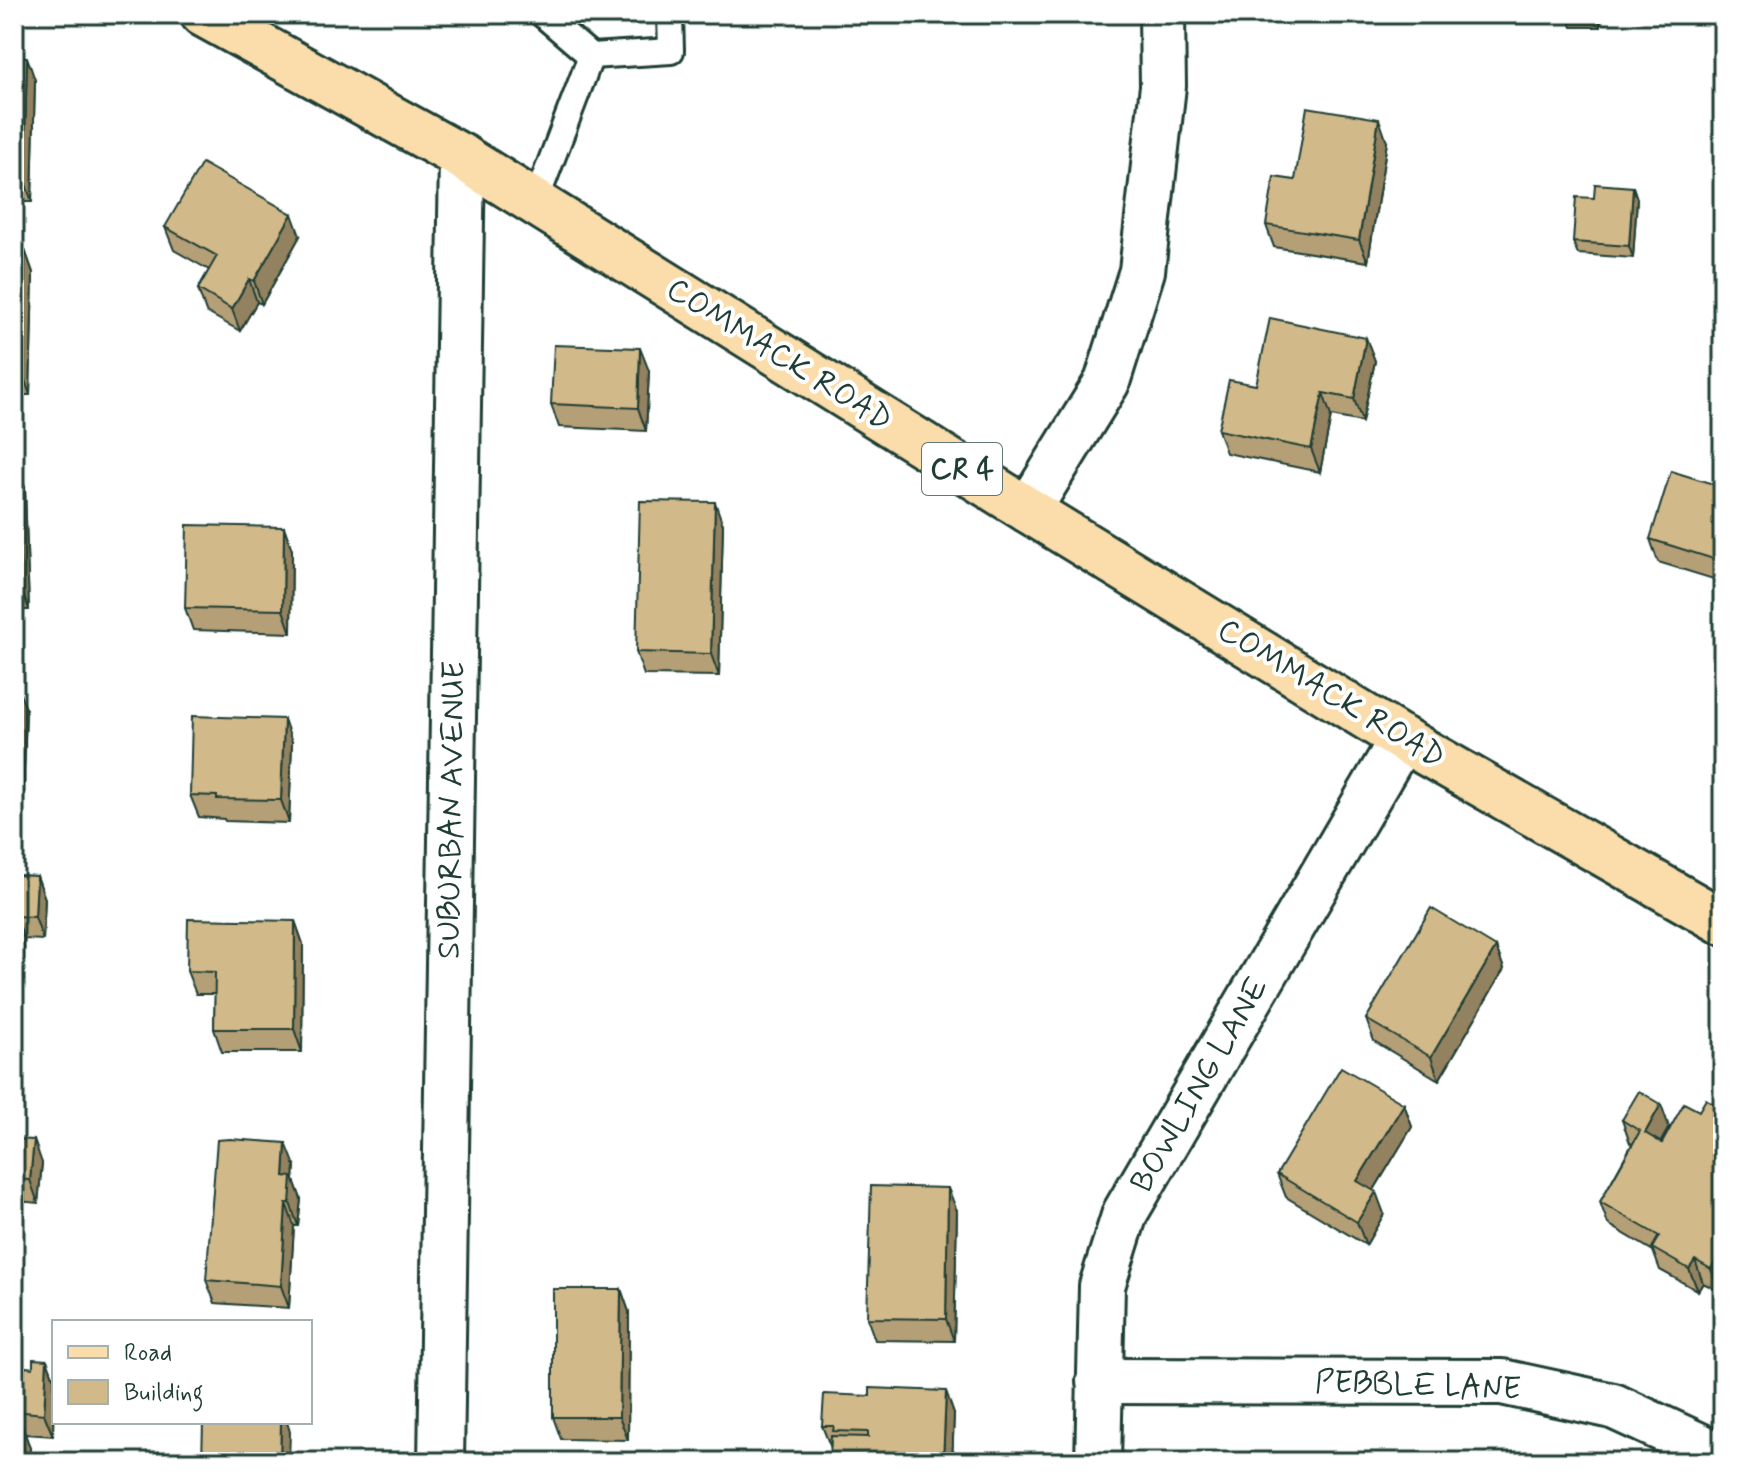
<svg xmlns="http://www.w3.org/2000/svg" width="1737" height="1476" font-family="Mynerve,sans-serif">
<rect width="100%" height="100%" fill="#fff"/>
<filter id="ink" filterUnits="userSpaceOnUse"><feTurbulence type="fractalNoise" baseFrequency=".0125" numOctaves="2"/><feDisplacementMap in="SourceGraphic" scale="16" xChannelSelector="R" yChannelSelector="G"/><feConvolveMatrix kernelMatrix="1 2 1 2 8 2 1 2 1" color-interpolation-filters="sRGB"/></filter>
<g filter="url(#ink)">
<g fill="none" stroke-linecap="round" stroke-linejoin="round">
<g stroke="#1f3d34" stroke-width="30">
<g id="service">
<path d="M542,14L591,56L671,51L670,14"/>
<path d="M535,203L591,56"/>
</g>
</g>
<g stroke="#1f3d34" stroke-width="50">
<g id="minor">
<path d="M1028,510L1107,382L1142,271L1163,86L1162,14"/>
<path d="M1099,1381L1502,1382L1613,1406L1702,1447L1723,1460"/>
<path d="M441,1462L462,157"/>
<path d="M1098,1462L1102,1286L1125,1213L1402,739"/>
</g>
</g>
<g stroke="#1f3d34" stroke-width="50">
<path id="primary" d="M203,14L462,157L1028,510L1402,739L1723,922"/>
</g>
<use href="#service" stroke="#fff" stroke-width="24"/>
<use href="#minor" stroke="#fff" stroke-width="44"/>
<use href="#primary" stroke="#faddab" stroke-width="44"/>
</g>
<g fill="#b59f76" stroke="#1f3d34" stroke-width="2">
<path d="M1567,14H1600L1601,27H1572Z"/>
<path d="M1723,14V55L1714,32Z"/>
<path d="M14,57L35,80L32,202H14Z"/>
<path d="M1387,142L1368,262L1274,247L1266,225L1295,180Z"/>
<path d="M1633,187L1637,199L1633,258L1578,254L1573,242L1594,198Z"/>
<path d="M165,227L300,236L262,304L257,302L240,331L206,312L198,289L209,270L174,250Z"/>
<path d="M14,250H25L33,273L30,395H14Z"/>
<path d="M1366,338L1375,361L1362,422L1331,416L1320,472L1226,453L1218,430L1256,385Z"/>
<path d="M649,371L646,431L559,427L551,404Z"/>
<path d="M14,465H17L25,488L29,610H14Z"/>
<path d="M1723,487V582L1658,562L1650,539Z"/>
<path d="M723,525L719,676L644,675L636,652Z"/>
<path d="M284,527L292,550L291,633L193,630L185,608Z"/>
<path d="M14,686L26,709L22,830H14Z"/>
<path d="M292,742L289,823L225,821L224,819L199,817L190,795Z"/>
<path d="M14,875L37,876L45,899L43,940L24,939L21,1060H14Z"/>
<path d="M295,921L303,944L302,1052H222L214,1029L215,994H196L187,971Z"/>
<path d="M1496,947L1504,969L1439,1080L1374,1041L1366,1019Z"/>
<path d="M1404,1104L1412,1127L1374,1190L1384,1214L1366,1245L1286,1197L1277,1174Z"/>
<path d="M1723,1109V1284L1719,1291L1703,1283L1698,1291L1660,1270L1653,1251L1608,1224L1600,1202L1632,1144L1630,1143L1622,1120L1669,1127L1661,1142L1662,1143L1699,1111Z"/>
<path d="M14,1139L42,1163L38,1203L18,1201L14,1252Z"/>
<path d="M295,1166L294,1180L301,1199L298,1226H294L289,1308L215,1303L206,1280Z"/>
<path d="M957,1211L954,1341L875,1340L867,1318Z"/>
<path d="M621,1289L629,1312L628,1440L561,1439L553,1417Z"/>
<path d="M47,1360L54,1379L53,1436L25,1434L30,1448V1462H14V1366L33,1368Z"/>
<path d="M954,1414L952,1462H830L831,1448L822,1426Z"/>
</g>
<g fill="#938260" stroke="#1f3d34" stroke-width="2">
<path d="M1596,14H1600L1601,27Z"/>
<path d="M27,57L35,80L32,202L24,179Z"/>
<path d="M1379,119L1387,142L1368,262L1359,240Z"/>
<path d="M1633,187L1637,199L1633,258L1629,246Z"/>
<path d="M292,214L300,236L262,304L254,281Z"/>
<path d="M25,250L33,273L30,395L22,372Z"/>
<path d="M249,279L257,302L240,331L232,309Z"/>
<path d="M1366,338L1375,361L1362,422L1354,399Z"/>
<path d="M640,348L649,371L646,431L638,408Z"/>
<path d="M1323,393L1331,416L1320,472L1311,449Z"/>
<path d="M17,465L25,488L29,610L21,587Z"/>
<path d="M715,502L723,525L719,676L711,654Z"/>
<path d="M284,527L292,550L291,633L283,610Z"/>
<path d="M17,686L26,709L22,830L14,809Z"/>
<path d="M284,719L292,742L289,823L281,800Z"/>
<path d="M37,876L45,899L43,940L35,917Z"/>
<path d="M16,916L24,939L21,1060L14,1042Z"/>
<path d="M295,921L303,944L302,1052L294,1029Z"/>
<path d="M1496,947L1504,969L1439,1080L1431,1057Z"/>
<path d="M1404,1104L1412,1127L1366,1203L1357,1181Z"/>
<path d="M1661,1104L1669,1127L1653,1156L1645,1133Z"/>
<path d="M34,1140L42,1163L38,1203L30,1180Z"/>
<path d="M286,1143L295,1166L294,1180L301,1199L298,1226L290,1203L284,1176Z"/>
<path d="M948,1188L957,1211L954,1341L946,1319Z"/>
<path d="M14,1190L18,1201L14,1252Z"/>
<path d="M1376,1192L1384,1214L1366,1245L1357,1222Z"/>
<path d="M286,1203L294,1226L289,1308L281,1286Z"/>
<path d="M1723,1247V1284L1719,1291L1711,1269Z"/>
<path d="M1695,1260L1703,1283L1698,1291L1689,1269Z"/>
<path d="M621,1289L629,1312L628,1440L619,1417Z"/>
<path d="M47,1360L54,1379L53,1436L44,1414Z"/>
<path d="M946,1391L954,1414L952,1462H943Z"/>
<path d="M281,1422H287L290,1432L289,1462H280Z"/>
<path d="M22,1425L30,1448V1462H22L20,1458Z"/>
</g>
<g fill="#d2b989" stroke="#1f3d34" stroke-width="2">
<path d="M1719,14H1723V35L1714,32Z"/>
<path d="M14,57H27L24,179H14Z"/>
<path d="M1307,107L1379,119L1359,240L1266,225L1274,177L1295,180Z"/>
<path d="M202,163L292,214L254,281L249,279L232,309L198,289L217,256L165,227Z"/>
<path d="M1595,184L1633,187L1629,246L1573,242L1576,197L1594,198Z"/>
<path d="M14,250H25L22,372H14Z"/>
<path d="M1270,318L1366,338L1354,399L1323,393L1311,449L1218,430L1229,380L1256,385Z"/>
<path d="M554,345L640,348L638,408L551,404Z"/>
<path d="M14,465H17L21,587H14Z"/>
<path d="M1671,471L1723,487V562L1650,539Z"/>
<path d="M640,501L715,502L711,654L636,652Z"/>
<path d="M187,525L284,527L283,610L185,608Z"/>
<path d="M14,686H17L14,793Z"/>
<path d="M192,716L284,719L281,800L217,799V796L190,795Z"/>
<path d="M14,875L37,876L35,917L16,916L14,984Z"/>
<path d="M1431,908L1496,947L1431,1057L1366,1019Z"/>
<path d="M188,919L295,921L294,1029H214L215,972L187,971Z"/>
<path d="M1341,1067L1404,1104L1357,1181L1376,1192L1357,1222L1277,1174Z"/>
<path d="M1639,1091L1661,1104L1645,1133L1662,1143L1684,1103L1699,1111L1706,1099L1723,1109V1146L1719,1153L1723,1156V1247L1711,1269L1695,1260L1689,1269L1652,1248L1659,1236L1600,1202L1640,1131L1622,1120Z"/>
<path d="M14,1139L34,1140L30,1180L14,1179Z"/>
<path d="M230,1139L286,1143L284,1176L292,1177L290,1203H286L281,1286L206,1280L217,1140Z"/>
<path d="M871,1186L948,1188L946,1319L867,1318Z"/>
<path d="M553,1289H621L619,1417H553Z"/>
<path d="M33,1359L47,1360L44,1414L14,1411V1366L33,1368Z"/>
<path d="M870,1388L946,1391L943,1462H830L831,1436L868,1437V1432L833,1431L834,1426H822L824,1394L870,1396Z"/>
<path d="M203,1422H281L280,1462H202Z"/>
<path d="M14,1425H22L20,1458L14,1457Z"/>
</g>
</g>
<g text-anchor="middle" dominant-baseline="central" stroke-width="8" stroke-linejoin="round" paint-order="stroke">
<rect fill="#fff" stroke="#627771" stroke-width="2" x="922" y="443" width="80" height="52" rx="6"/>
<g font-size="30" font-weight="bold" fill="#1f3d34">
<text x="962" y="469">CR 4</text>
</g>
<g font-size="32" fill="#1f3d34" stroke="#fff">
<text transform="translate(779 355) rotate(32)">COMMACK ROAD</text>
<text transform="translate(1331 694) rotate(31)">COMMACK ROAD</text>
<text transform="translate(452 810) rotate(-89)">SUBURBAN AVENUE</text>
<text transform="translate(1200 1085) rotate(-60)">BOWLING LANE</text>
<text transform="translate(1418 1386) rotate(2)">PEBBLE LANE</text>
</g>
</g>
<rect width="1737" height="1476" fill="none" stroke="#fff" stroke-width="48"/>
<rect x="24" y="24" width="1689" height="1428" fill="none" stroke="#1f3d34" stroke-width="3" filter="url(#ink)"/>
<rect x="52" y="1320" width="260" height="104" fill="#ffffff" stroke="#a5b1ae" stroke-width="2"/>
<rect x="68" y="1346" width="40" height="12" fill="#faddab" stroke="#a5b1ae" stroke-width="2"/>
<text x="124" y="1360" font-size="24" fill="#1f3d34">Road</text>
<rect x="68" y="1380" width="40" height="24" fill="#d2b989" stroke="#a5b1ae" stroke-width="2"/>
<text x="124" y="1400" font-size="24" fill="#1f3d34">Building</text>
</svg>
